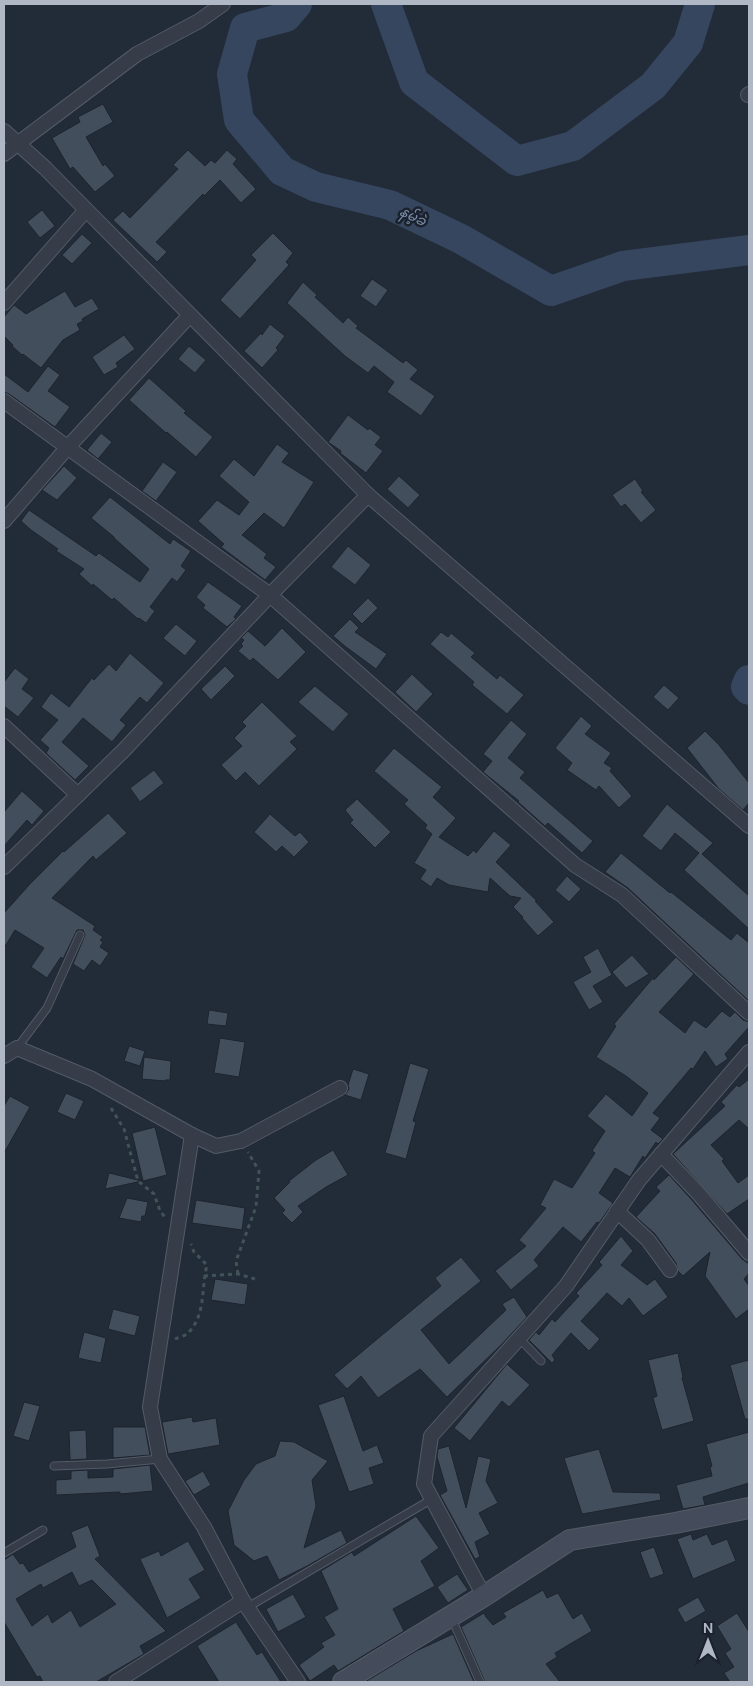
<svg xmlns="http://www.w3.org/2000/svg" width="753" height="1686" font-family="'DM Sans','Noto Sans Myanmar',sans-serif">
<rect width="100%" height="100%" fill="#222b38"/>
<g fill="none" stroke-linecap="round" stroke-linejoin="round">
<g stroke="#36465f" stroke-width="30">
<path d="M297,4L286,17L245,28L232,74L239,120L282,171L316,187L390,205L461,239L551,291L623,266L749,250"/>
<path d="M386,4L414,82L517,161L573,146L653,86L688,43L700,4"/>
<path d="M749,680L746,687L749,690"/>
</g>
</g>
<g fill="#434e5d" stroke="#1d242f" fill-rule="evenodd">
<path d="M103,104L113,122L86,137L103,166L105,164L115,176L95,192L73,167L70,169L52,138L80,122L78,117Z"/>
<path d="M188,150L205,166L211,160L215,163L227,150L237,159L233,164L256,189L241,203L220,180L204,196L203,194L156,242L167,252L157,262L113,220L123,211L130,218L178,169L173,165Z"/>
<path d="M42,210L55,226L40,238L27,222Z"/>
<path d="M273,233L293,253L286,262L289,265L240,319L220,300L256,260L251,255Z"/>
<path d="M82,234L92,243L72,264L62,255Z"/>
<path d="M372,279L388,290L376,307L360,296Z"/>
<path d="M303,282L317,295L315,297L343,323L348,317L358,326L356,328L403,363L406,360L418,370L410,379L435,396L421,416L387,392L394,382L374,366L368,373L345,356L287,303Z"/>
<path d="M65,291L75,307L92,298L99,309L82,319L83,321L77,324L80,330L63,340L41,368L23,354L22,355L12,346L13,345L4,336V317L14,305L26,314Z"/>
<path d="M270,324L285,336L276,348L278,350L262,368L244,351L261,333L262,335Z"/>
<path d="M124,335L135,349L116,363L118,367L104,375L92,357Z"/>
<path d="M189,346L206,360L195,373L178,359Z"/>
<path d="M48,366L60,375L48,391L70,407L55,427L9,394L4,392V374L28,392Z"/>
<path d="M149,378L186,411L184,413L213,437L196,457L167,432L166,433L129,400Z"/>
<path d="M348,415L368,430L369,428L381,437L375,445L383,451L366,473L340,453L341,451L328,442Z"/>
<path d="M101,433L112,442L98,459L87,450Z"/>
<path d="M277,444L289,453L282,462L314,482L284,528L264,513L242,535L267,554L264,558L276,567L265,580L221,547L224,544L198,521L217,500L239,515L249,502L219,476L234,459L254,476Z"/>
<path d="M163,462L177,472L156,501L142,491Z"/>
<path d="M64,466L77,478L57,500L42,490Z"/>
<path d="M399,476L420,495L408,508L387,489Z"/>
<path d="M635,479L643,491L641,492L656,510L641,523L625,504L621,507L612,495Z"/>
<path d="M110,497L170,544L173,539L191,551L181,566L186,570L177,582L172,578L150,607L155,611L146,623L139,618L138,619L114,598L112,600L93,584L92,586L79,574L84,569L56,551L58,549L31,530L21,521L29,510L96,556L99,553L140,582L149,569L114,538V537L91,518Z"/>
<path d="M348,546L371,565L355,585L331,567Z"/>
<path d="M208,582L242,606L234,617L236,619L227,627L203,608L205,605L196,597Z"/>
<path d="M368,598L378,608L362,624L352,614Z"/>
<path d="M350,619L359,628L355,632L387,654L376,669L346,647L333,636Z"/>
<path d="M176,624L197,641L185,656L164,639L163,638Z"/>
<path d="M282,628L306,652L278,680L253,658L250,661L238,651L243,646L241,644L244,640L241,638L248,631L265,646Z"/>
<path d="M441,632L448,637L451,633L475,653L471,657L497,679L500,675L524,695L507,714L472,685L474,682L430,644Z"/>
<path d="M130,653L164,683L147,703L140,697L120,720L126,725L112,742L83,718L62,742L89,766L75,780L46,753L49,748L40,740L58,720L41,707L51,693L69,707L92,678L94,680L109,664L116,671Z"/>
<path d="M225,666L235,676L211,700L201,689Z"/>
<path d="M15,668L29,679L22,689L34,698L18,717L4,706V682Z"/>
<path d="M412,674L433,694L416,712L395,692Z"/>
<path d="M664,685L679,698L668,710L653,697Z"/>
<path d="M315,686L349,714L333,732L298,702Z"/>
<path d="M262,702L297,736L290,742L297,749L259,786L245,772L236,781L221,765L242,746L234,738L246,726L242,722Z"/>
<path d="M581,716L592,726L585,734L611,753L604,763L612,768L610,771L632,796L619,808L599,786L596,790L567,770L572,763L555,748Z"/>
<path d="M511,720L527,734L508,758L525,772L520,778L593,841L582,853L548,823L545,826L518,802L519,801L483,772L492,761L483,754Z"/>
<path d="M705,731L719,745L749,783V803L743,810L719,789L687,748Z"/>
<path d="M394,748L442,787L433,797L456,818L439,837L468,856L474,850L476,853L494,831L511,845L496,862L537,901H535L554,922L538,936L522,918L523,917L513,907L521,898L510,896L490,878L488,892L449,885L437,878L431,887L420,879L426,870L414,863L432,834L425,828L427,825L404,804L408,800L374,771Z"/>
<path d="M154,770L164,783L140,802L130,788Z"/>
<path d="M22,791L44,811L32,825L27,820L4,846V812Z"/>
<path d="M357,799L391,832L375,848L350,823L353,820L345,810Z"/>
<path d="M667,804L713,843L702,854L749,896V929L684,870L699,853L675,833L661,851L642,836Z"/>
<path d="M108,813L127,833L96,860L93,856L52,898L95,926L93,930L103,937L100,940L103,942L100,947L109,953L100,966L92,960L84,971L73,964L85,935L83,930H77L63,959L61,957L47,978L31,967L44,948L15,930L4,948V913L30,884L63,851L64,852Z"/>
<path d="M270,814L295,836L300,832L309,842L294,857L282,846L276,852L254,832Z"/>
<path d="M621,853L670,893L671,892L731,940L737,933L749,943V1001L628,888L605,872Z"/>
<path d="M567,876L581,889L569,902L555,890Z"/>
<path d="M598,948L612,975L593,986L603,1002L589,1010L573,982L591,972L583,957Z"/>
<path d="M632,955L649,974L626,988L612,972Z"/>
<path d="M676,957L694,974L659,1012L685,1033L694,1020L706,1028L722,1011L730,1017L735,1012L743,1020L749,1022V1027L725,1054L728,1059L716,1067L705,1051L693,1069L691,1068L653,1113L660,1118L651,1130L663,1139L658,1144L656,1142L645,1158L643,1156L630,1177L615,1168L599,1193L613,1203L599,1223L597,1222L581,1242L563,1227L534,1260L539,1266L511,1290L495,1271L526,1246L519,1240L546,1208L540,1205L554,1179L572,1188L595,1153L592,1151L605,1131L587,1116L606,1094L632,1116L648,1093L626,1076L596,1057L616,1026L614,1024L653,978L654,980Z"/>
<path d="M209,1010L228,1013L226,1026L207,1024Z"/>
<path d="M220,1038L245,1042L239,1077L214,1073Z"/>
<path d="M129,1046L145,1051L140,1066L124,1061Z"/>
<path d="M144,1057L171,1061L170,1080H165V1081L142,1079Z"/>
<path d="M410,1063L429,1069L413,1121L416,1122L406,1159L385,1153Z"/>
<path d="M353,1069L369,1074L361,1100L345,1095L349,1089L348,1085Z"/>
<path d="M749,1079V1129L739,1120L711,1145L724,1159L722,1161L738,1183L749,1175V1199L727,1214L673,1154L725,1106L721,1102L737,1085L739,1087Z"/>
<path d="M66,1093L84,1101L75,1120L57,1112Z"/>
<path d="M10,1096L30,1107L4,1153V1106Z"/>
<path d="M155,1127L167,1175L143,1181L132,1133Z"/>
<path d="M333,1150L348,1175L326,1187L298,1206L303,1212L292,1223L282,1213L285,1210L274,1198L290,1182L289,1181L316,1160Z"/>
<path d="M109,1173L142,1181L105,1189Z"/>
<path d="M669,1175L691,1199L742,1259L749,1264V1273L744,1279L749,1286V1309L736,1319L705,1276L710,1252L683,1276L678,1271L676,1263L655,1234L636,1217L660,1191L656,1187Z"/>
<path d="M127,1198L148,1202L145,1216H142L141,1222L119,1218Z"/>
<path d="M196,1200L245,1208L242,1230L192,1223Z"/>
<path d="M621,1236L633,1251L621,1265L647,1285L655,1279L668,1297L643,1316L629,1298L622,1306L607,1293L581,1321L600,1339L589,1351L571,1333L552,1355L555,1360L552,1363L529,1340L536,1332L539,1335L552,1319L555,1322L579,1296L576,1293L602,1265L599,1262Z"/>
<path d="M461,1257L481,1281L421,1330L449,1364L506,1310L502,1304L514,1297L527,1317L501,1345L447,1397L420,1369L378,1398L361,1376L347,1389L334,1375L441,1286L435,1278Z"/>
<path d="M215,1279L248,1284L245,1305L211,1300Z"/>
<path d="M113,1309L140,1316L135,1336L108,1329Z"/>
<path d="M84,1332L106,1338L101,1363L78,1358Z"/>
<path d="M678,1353L683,1377L682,1378L694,1421L662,1430L653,1398L657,1396L648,1360Z"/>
<path d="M749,1360V1419H745L730,1365Z"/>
<path d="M507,1364L530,1385L509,1407L502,1401L470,1441L454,1428Z"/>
<path d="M344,1396L363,1451L377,1445L384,1463L369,1468L374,1484L349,1492L318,1405Z"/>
<path d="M24,1402L40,1406L29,1441L13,1436Z"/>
<path d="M192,1417L193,1422L216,1418L220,1445L168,1454L162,1422Z"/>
<path d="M113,1427H145L150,1455L113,1458Z"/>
<path d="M86,1430L87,1459L70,1460L69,1431Z"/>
<path d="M749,1432V1483L703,1497L705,1505L683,1509L676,1485L712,1476L710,1467L712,1466L706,1444Z"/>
<path d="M280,1441L294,1442L328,1461L312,1480L316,1506L304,1548L341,1530L347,1543L307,1566L279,1580L267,1556L254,1561L234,1545L228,1511L244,1480L256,1464L275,1456Z"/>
<path d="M449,1446L466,1508L478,1456L491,1459L486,1481L498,1503L479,1513L490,1534L475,1542L480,1557L475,1559L440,1495L447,1491L437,1457L438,1449Z"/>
<path d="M599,1449L613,1492L660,1493L661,1500L582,1514L564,1458Z"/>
<path d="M150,1465L153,1491L120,1494V1492L56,1495V1480L71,1479V1471L88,1470V1478L113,1477V1469Z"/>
<path d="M203,1471L211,1485L194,1495L185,1481Z"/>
<path d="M416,1516L439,1548L421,1561L435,1586L393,1609L404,1631L338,1671L334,1665L310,1681L299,1665L324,1647L321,1643L335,1635L324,1617L338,1609L321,1571L352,1552L354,1556Z"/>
<path d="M88,1525L100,1556L95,1559L166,1631L140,1646L144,1654L96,1682H43L40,1676L37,1677L4,1622V1560L13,1554L20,1564L23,1563L29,1572L76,1547L71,1532ZM72,1572L79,1586L92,1580L116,1604L80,1627L71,1610L52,1623L48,1614L32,1626L16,1599L41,1584L43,1588Z"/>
<path d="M691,1534L693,1540L707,1534L712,1545L727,1539L736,1561L693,1579L677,1539Z"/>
<path d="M188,1541L205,1570L189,1579L201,1598L167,1618L140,1559L159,1551L161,1556Z"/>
<path d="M654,1547L664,1574L650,1579L640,1552Z"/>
<path d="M457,1574L468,1590L448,1603L437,1587Z"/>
<path d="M543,1590L547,1598L558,1593L573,1619L582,1613L592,1631L555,1653L557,1657L546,1664L560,1682H485L461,1627L484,1613L486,1617L493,1625L506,1617L503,1613Z"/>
<path d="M293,1594L306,1617L278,1632L266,1609Z"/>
<path d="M698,1597L706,1611L685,1623L677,1609Z"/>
<path d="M737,1613L749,1632V1682H730L724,1673L734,1667L725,1653L731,1649L717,1626Z"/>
<path d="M236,1622L257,1655L262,1652L281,1682H219L197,1646Z"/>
<path d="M453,1634L474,1682H365L416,1651Z"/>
</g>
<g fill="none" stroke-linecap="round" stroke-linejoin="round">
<g stroke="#535b66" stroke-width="9">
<g id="lane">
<path d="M17,1048L47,1008L80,935"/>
<path d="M519,1338L541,1361"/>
<path d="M54,1466L107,1464L160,1459"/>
<path d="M4,1553L43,1530"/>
<path d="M248,1607L432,1499"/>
<path d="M452,1619L480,1682"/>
</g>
</g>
<g stroke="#535b66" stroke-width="16">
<g id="street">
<path d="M748,95L749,94"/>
<path d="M4,131L45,168L368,495L749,826"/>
<path d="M4,154L137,54L199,21L223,4"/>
<path d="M4,303L86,210"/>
<path d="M4,401L270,595L575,865L622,895L749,1013"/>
<path d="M4,521L67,448L190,315"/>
<path d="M4,726L78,795"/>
<path d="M4,867L123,751L270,595L368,495"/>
<path d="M4,1056L17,1048L92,1079L192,1135L216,1146L241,1141L340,1088"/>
<path d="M192,1135L150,1407L160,1459L204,1527L243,1601L298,1682"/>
<path d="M661,1154L698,1193L749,1253"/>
<path d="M617,1211L648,1240L670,1270"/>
<path d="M484,1596L424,1484L431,1436L566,1286L639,1180L749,1052"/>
<path d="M116,1682L243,1601"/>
</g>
</g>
<g stroke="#535b66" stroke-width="22">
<path id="secondary" d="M343,1682L484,1596L570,1540L675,1523L749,1508"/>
</g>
<g stroke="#425357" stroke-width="3" stroke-dasharray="4 4" stroke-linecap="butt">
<path d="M111,1108L124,1129L138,1181L154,1194L160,1211L165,1217"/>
<path d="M238,1274L236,1261L256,1207L259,1171L248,1152"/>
<path d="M204,1276L238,1274L255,1279"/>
<path d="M175,1339C179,1337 186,1336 189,1332C206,1314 201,1288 207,1265L194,1252L191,1244"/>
</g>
<use href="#lane" stroke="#363d49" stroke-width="7"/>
<use href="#street" stroke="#363d49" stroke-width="14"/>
<use href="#secondary" stroke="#444c5b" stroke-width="20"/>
</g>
<g text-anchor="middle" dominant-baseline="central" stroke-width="5" stroke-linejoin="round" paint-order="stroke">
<g font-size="14" font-style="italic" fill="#7a8dac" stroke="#1b222d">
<text transform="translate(413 216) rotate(26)">နမ့်ခဲ</text>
</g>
</g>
<rect width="753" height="1686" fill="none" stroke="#b0b8c5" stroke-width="10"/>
<g transform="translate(708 1641)" stroke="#1b222d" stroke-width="4" paint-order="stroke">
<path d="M0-4L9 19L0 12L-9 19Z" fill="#b0b8c5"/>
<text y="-8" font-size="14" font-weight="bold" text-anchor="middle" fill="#b0b8c5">N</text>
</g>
</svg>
